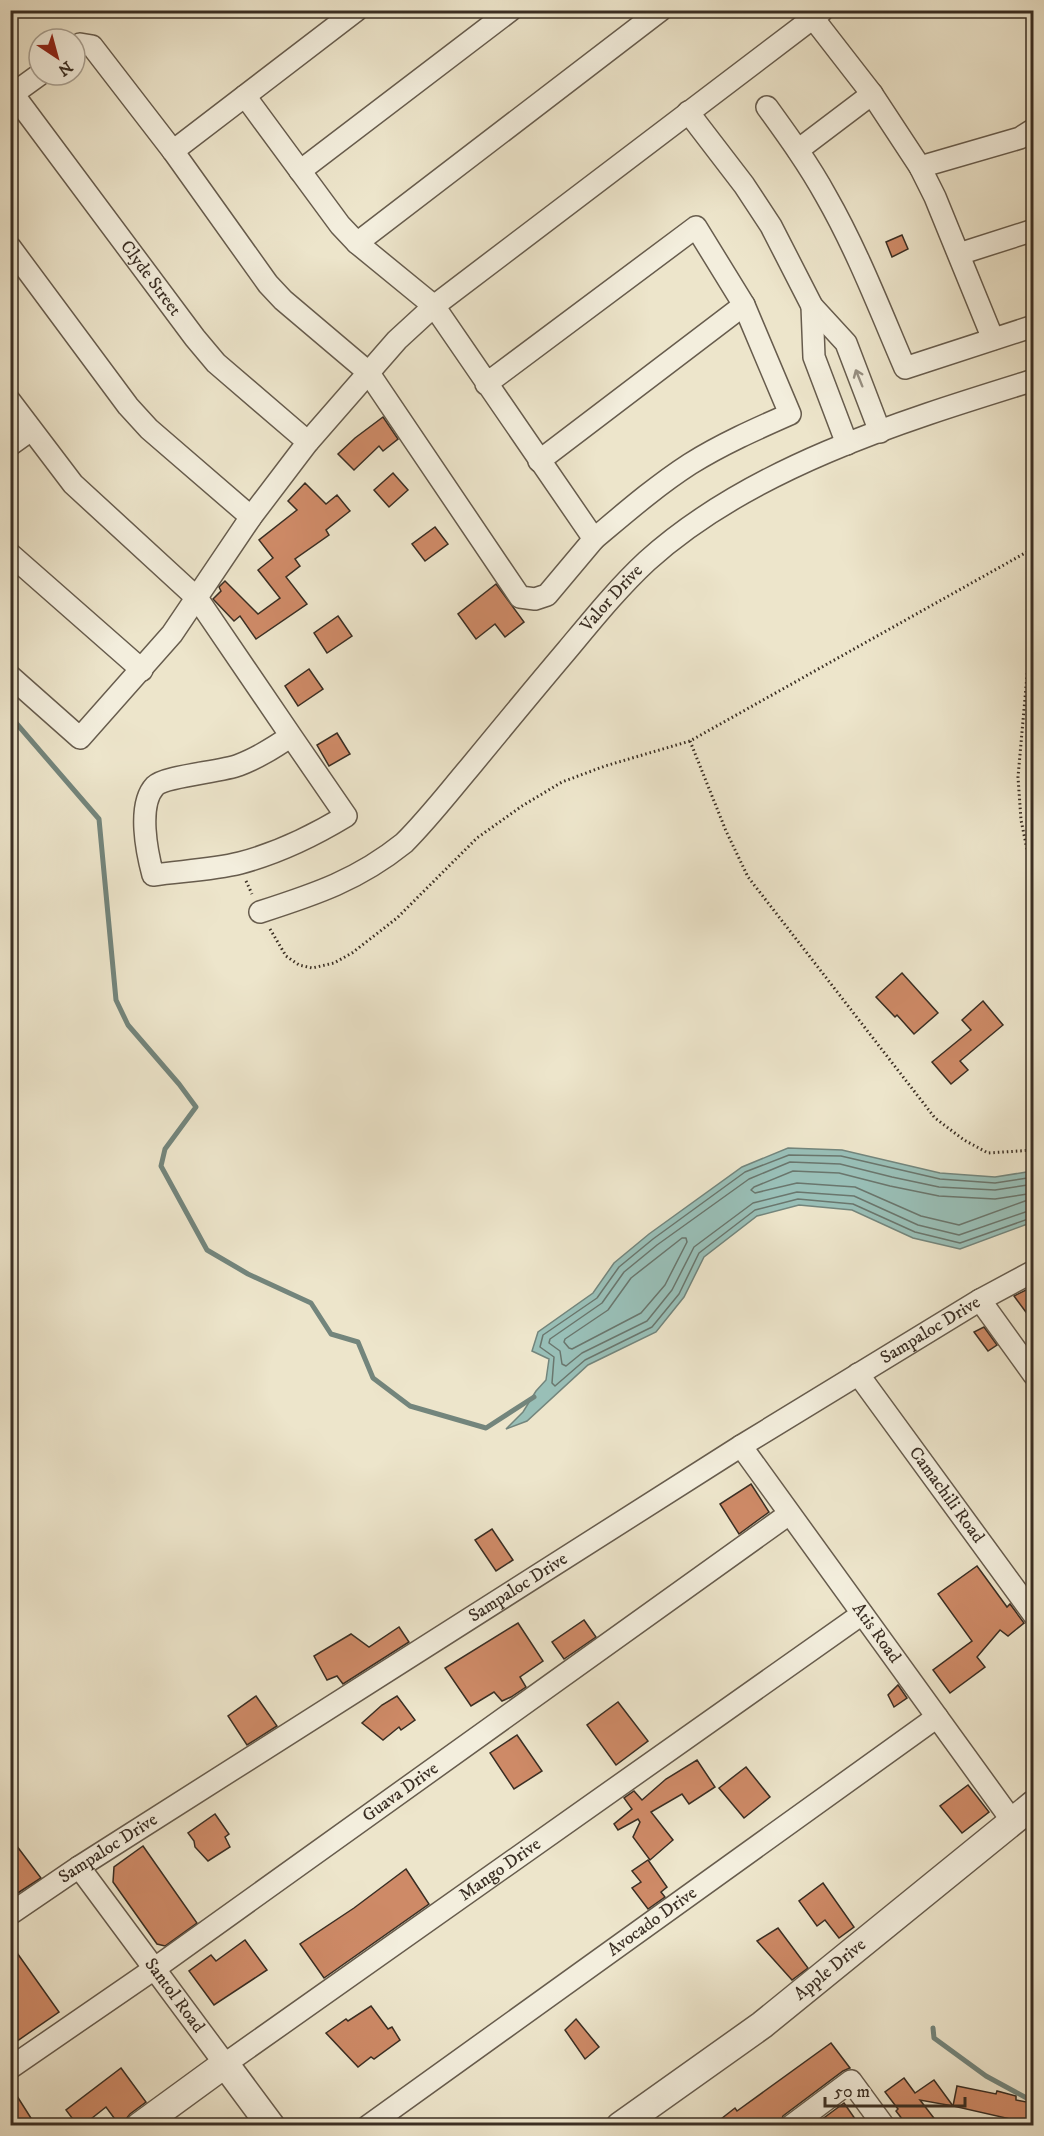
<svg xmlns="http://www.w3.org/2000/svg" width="1044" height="2136" font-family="'IM FELL DW Pica',serif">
<rect width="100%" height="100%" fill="#ede5cb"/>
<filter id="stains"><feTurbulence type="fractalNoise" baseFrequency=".00333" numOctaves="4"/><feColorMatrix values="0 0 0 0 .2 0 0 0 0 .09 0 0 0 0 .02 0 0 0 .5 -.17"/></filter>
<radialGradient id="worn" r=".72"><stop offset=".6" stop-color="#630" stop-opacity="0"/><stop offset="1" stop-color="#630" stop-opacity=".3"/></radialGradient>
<path fill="#99bfb7" stroke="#73857c" stroke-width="1.5" d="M788,1148L842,1150L940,1173L995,1177L1033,1171V1222L960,1249L913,1238L852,1210L799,1205L757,1216L704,1257L684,1297L656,1332L588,1365L527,1421L506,1429L523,1412L536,1391L546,1380L549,1359L532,1351L538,1332L593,1293L614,1263L649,1234L742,1167Z"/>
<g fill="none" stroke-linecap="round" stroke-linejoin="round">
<g stroke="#6a766d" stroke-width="1.5">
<path d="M1034,1177L995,1183L940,1179L841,1156L789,1155L745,1172L653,1239L619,1267L597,1298L543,1335L540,1347L554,1357L552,1383L555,1386L585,1360L652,1327L679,1294L699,1253L755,1210L798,1199L853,1204L915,1232L960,1243L1034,1217"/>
<path d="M1034,1184L995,1190L939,1187L892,1177L840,1164L790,1162L749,1179L657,1245L624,1272L602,1303L550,1339L549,1343L560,1351L562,1364L566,1366L582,1353L647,1321L672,1290L694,1247L753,1203L797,1192L854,1196L918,1225L959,1235L1034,1209"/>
<path d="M1034,1193L995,1199L939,1196L890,1186L839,1173L793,1171L754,1187L751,1190L755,1193L797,1183L855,1187L921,1216L959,1225L1025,1201L1034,1200"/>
<path d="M682,1238H686L687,1242L665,1285L641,1313L572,1349L569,1348L564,1342L565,1339L608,1310L631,1278Z"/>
</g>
<g stroke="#73857c" stroke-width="5">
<path d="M10,716L99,819L116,1000L128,1025L179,1084L196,1107L165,1149L161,1166L207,1250L248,1274L311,1303L331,1334L358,1342L373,1378L410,1406L486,1428L534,1397"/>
<path d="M933,2028L934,2038L986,2076L1034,2102"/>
</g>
</g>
<g fill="#ce8a67" stroke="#3a2e23" stroke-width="1.5">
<path d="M902,235L908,249L892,257L886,242Z"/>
<path d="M383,417L398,439L383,451L379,446L354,470L338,454L355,438Z"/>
<path d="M393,473L408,490L389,507L374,490Z"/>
<path d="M305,483L326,504L337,495L350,511L326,530L329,535L295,559L300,566L286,577L307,604L256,639L240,616L234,621L213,599L221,591L219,587L225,581L258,614L280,598L258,570L273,558L259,540L297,510L288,501Z"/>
<path d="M435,527L448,544L425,561L412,544Z"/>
<path d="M496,584L524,622L505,637L495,624L476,639L458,614Z"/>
<path d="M338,616L352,636L327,653L314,633Z"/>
<path d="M309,669L323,689L298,706L285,686Z"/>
<path d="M337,733L350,754L329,766L317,745Z"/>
<path d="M902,973L938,1013L914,1034L897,1015L895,1017L876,997Z"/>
<path d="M983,1001L1003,1025L960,1061L968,1070L951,1084L932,1062L971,1030L962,1020Z"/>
<path d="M1034,1286V1323L1014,1296Z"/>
<path d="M984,1327L997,1345L988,1351L974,1332Z"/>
<path d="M751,1484L769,1512L739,1534L720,1504Z"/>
<path d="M492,1529L513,1560L496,1571L475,1540Z"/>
<path d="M977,1566L1007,1607L1010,1604L1024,1623L1008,1636L1000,1630L977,1657L985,1667L950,1693L933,1670L972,1641L938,1594Z"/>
<path d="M584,1620L596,1637L564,1659L552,1642Z"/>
<path d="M518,1623L543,1661L520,1677L526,1687L511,1697L502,1701L494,1692L471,1706L445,1668Z"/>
<path d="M399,1627L409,1642L343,1684L337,1676L327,1680L314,1656L351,1634L369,1647Z"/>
<path d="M898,1685L907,1698L894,1707L888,1695Z"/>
<path d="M256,1696L277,1726L247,1745L228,1716Z"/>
<path d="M397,1696L415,1720L401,1730L399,1727L383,1740L362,1723L382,1705Z"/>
<path d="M618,1702L648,1741L616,1765L587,1725Z"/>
<path d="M517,1735L542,1771L514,1789L490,1753Z"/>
<path d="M697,1760L715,1787L689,1804L682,1794L651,1812L673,1840L650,1860L633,1837L640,1822L638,1819L618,1830L614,1824L632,1809L624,1798L634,1791L642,1800L666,1779Z"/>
<path d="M746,1767L770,1797L744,1818L719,1788Z"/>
<path d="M968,1785L989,1812L962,1833L940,1806Z"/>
<path d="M215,1814L229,1834L225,1837L230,1847L208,1861L195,1847L194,1841L188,1833Z"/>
<path d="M10,1837L41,1878L10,1898Z"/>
<path d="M143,1846L197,1923L165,1946L157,1944L113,1882L114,1867Z"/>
<path d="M648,1860L667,1887L661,1892L665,1897L648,1909L632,1888L641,1882L632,1871Z"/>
<path d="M406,1869L429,1904L324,1978L300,1944L354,1908Z"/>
<path d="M823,1883L854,1927L839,1938L825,1920L817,1926L799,1901Z"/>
<path d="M778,1928L808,1968L792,1980L757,1941Z"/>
<path d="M245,1940L267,1970L214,2005L189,1971L211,1955L216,1961Z"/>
<path d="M10,1943L59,2012L10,2046Z"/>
<path d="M371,2006L388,2029L392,2027L400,2040L374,2059L371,2057L358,2067L326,2033L346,2019L348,2021Z"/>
<path d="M576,2019L599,2047L585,2059L565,2030Z"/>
<path d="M831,2043L850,2068L843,2071L783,2116L779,2126H712L735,2108L737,2111Z"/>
<path d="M121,2068L146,2102L130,2114L126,2119L125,2126H120L106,2107L82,2126H78L66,2110Z"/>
<path d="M904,2078L915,2093L934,2080L953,2106L920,2100L940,2126H917L912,2120L906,2124L896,2111L898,2109L885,2092Z"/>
<path d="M10,2085L36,2126H10Z"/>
<path d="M957,2086L996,2094L997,2091L1016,2096V2100L1032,2103L1028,2123L953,2106Z"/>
<path d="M844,2103L860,2126H813Z"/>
</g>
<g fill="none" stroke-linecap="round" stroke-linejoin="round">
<g stroke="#675c4d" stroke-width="24">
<g id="minor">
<path d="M822,11L813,18L872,94L920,167L935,197L993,339"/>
<path d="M75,48L80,44L92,46L173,151L268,284L283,300L368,372L520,597L535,599L547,595L594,539"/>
<path id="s1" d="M13,94L195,338L216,363L308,442"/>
<path d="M10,96L39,75"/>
<path d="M245,96L340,225L357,243L434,306L594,539C625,513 656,486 690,464C722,444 756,429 790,414L744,305L696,227L486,384"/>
<path d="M767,107C788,136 809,165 826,196C857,250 880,310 905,368L1034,326"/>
<path d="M688,112L744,185L771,226L812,306L846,343L880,432"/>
<path d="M798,150L872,94"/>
<path d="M173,151L357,10"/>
<path d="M920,167L1020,138L1034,129"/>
<path d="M300,171L511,10"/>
<path d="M357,243L661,10"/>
<path d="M10,247L128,406L149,429L251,517"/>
<path d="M959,254L1034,230"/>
<path d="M812,306L814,357L847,444"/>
<path d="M10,401L73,484L197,598L291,736C275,747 258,758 239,765C221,772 165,776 155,786C137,805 147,853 153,875C181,871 212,870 240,863C278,853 313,836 346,816L291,736"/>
<path d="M10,445L31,430"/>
<path d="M539,461L744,305"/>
<path d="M10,554L142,670"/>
<path d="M10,676L80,738L172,634L251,517L308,442L397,340L434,306L813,18"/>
<path id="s2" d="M260,912C316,894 358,880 404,843C428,819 448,793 470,767C502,728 535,688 568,649C593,619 618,588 647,561C751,467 902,421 1034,380"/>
<path d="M980,1300L1034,1375"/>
<path id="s3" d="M858,1374L1034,1615"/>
<path id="s4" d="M741,1446L1013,1822"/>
<path id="s5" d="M79,1867L225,2064L862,1614"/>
<path id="s6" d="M10,1914L79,1867L741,1446L980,1300L1034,1271"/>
<path id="s7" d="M10,2068L154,1969L789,1514"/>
<path id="s8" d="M368,2126L937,1717"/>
<path d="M791,2126L851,2081L884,2126"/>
</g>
</g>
<g stroke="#675c4d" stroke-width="30">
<g id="tertiary">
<path d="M140,2126L225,2064L271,2126"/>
<path id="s9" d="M620,2126L762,2025L1034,1804"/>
</g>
</g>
<g stroke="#3a2e23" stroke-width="3" stroke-dasharray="1.5 3" stroke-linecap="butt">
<path d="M1034,597L1018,777L1021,820L1034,883"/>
<path d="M690,741L726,831L748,877L935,1118L964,1140L988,1153L1034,1150"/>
<path d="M246,881L252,894"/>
<path d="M270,929L286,956L299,965L312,968L334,963L352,953L397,918L477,838L522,806L562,782L605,766L690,741L1034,548"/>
</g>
<use href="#minor" stroke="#f3eedd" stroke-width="21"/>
<use href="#tertiary" stroke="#f3eedd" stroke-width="27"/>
</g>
<defs><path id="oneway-shaft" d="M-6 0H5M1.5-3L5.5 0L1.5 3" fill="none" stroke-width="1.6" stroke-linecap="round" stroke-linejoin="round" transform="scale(1.5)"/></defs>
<use stroke="#968e80" href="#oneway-shaft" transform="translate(859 378) rotate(-112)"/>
<g text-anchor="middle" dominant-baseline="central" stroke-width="5" stroke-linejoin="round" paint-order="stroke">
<g font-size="18" fill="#3a2e23" stroke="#f3eedd">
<text stroke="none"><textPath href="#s1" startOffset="230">Clyde Street</textPath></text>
<text stroke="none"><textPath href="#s2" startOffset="482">Valor Drive</textPath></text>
<text stroke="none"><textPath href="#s6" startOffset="1090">Sampaloc Drive</textPath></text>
<text stroke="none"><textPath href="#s3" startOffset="150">Camachili Road</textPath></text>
<text stroke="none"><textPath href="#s6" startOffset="604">Sampaloc Drive</textPath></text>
<text stroke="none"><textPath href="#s4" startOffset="231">Atis Road</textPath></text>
<text stroke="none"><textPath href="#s7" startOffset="478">Guava Drive</textPath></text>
<text stroke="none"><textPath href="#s6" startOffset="118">Sampaloc Drive</textPath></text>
<text stroke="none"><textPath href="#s5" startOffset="582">Mango Drive</textPath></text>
<text stroke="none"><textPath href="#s8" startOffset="350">Avocado Drive</textPath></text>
<text stroke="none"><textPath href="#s9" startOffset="262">Apple Drive</textPath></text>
<text stroke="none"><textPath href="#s5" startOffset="160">Santol Road</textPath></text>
</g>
</g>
<rect width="1044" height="2136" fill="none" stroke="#ede5cb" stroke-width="36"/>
<rect x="12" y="12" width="1020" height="2112" fill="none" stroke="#3a2e23" stroke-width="3"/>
<rect x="18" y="18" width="1008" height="2100" fill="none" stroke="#3a2e23" stroke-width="1.5"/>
<g transform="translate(57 57) rotate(144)"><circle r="28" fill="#f3eedd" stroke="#a9a193" stroke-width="1.5"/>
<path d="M0-4.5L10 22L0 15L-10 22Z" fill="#8f2418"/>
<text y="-9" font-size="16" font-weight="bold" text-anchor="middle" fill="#3a2e23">N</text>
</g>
<path d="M825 2097v9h140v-9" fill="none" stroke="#3a2e23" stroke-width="3"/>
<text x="834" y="2097" font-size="18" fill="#3a2e23" stroke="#f3eedd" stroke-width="4.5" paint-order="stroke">50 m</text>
<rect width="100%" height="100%" filter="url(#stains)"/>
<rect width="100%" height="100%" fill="url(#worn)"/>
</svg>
